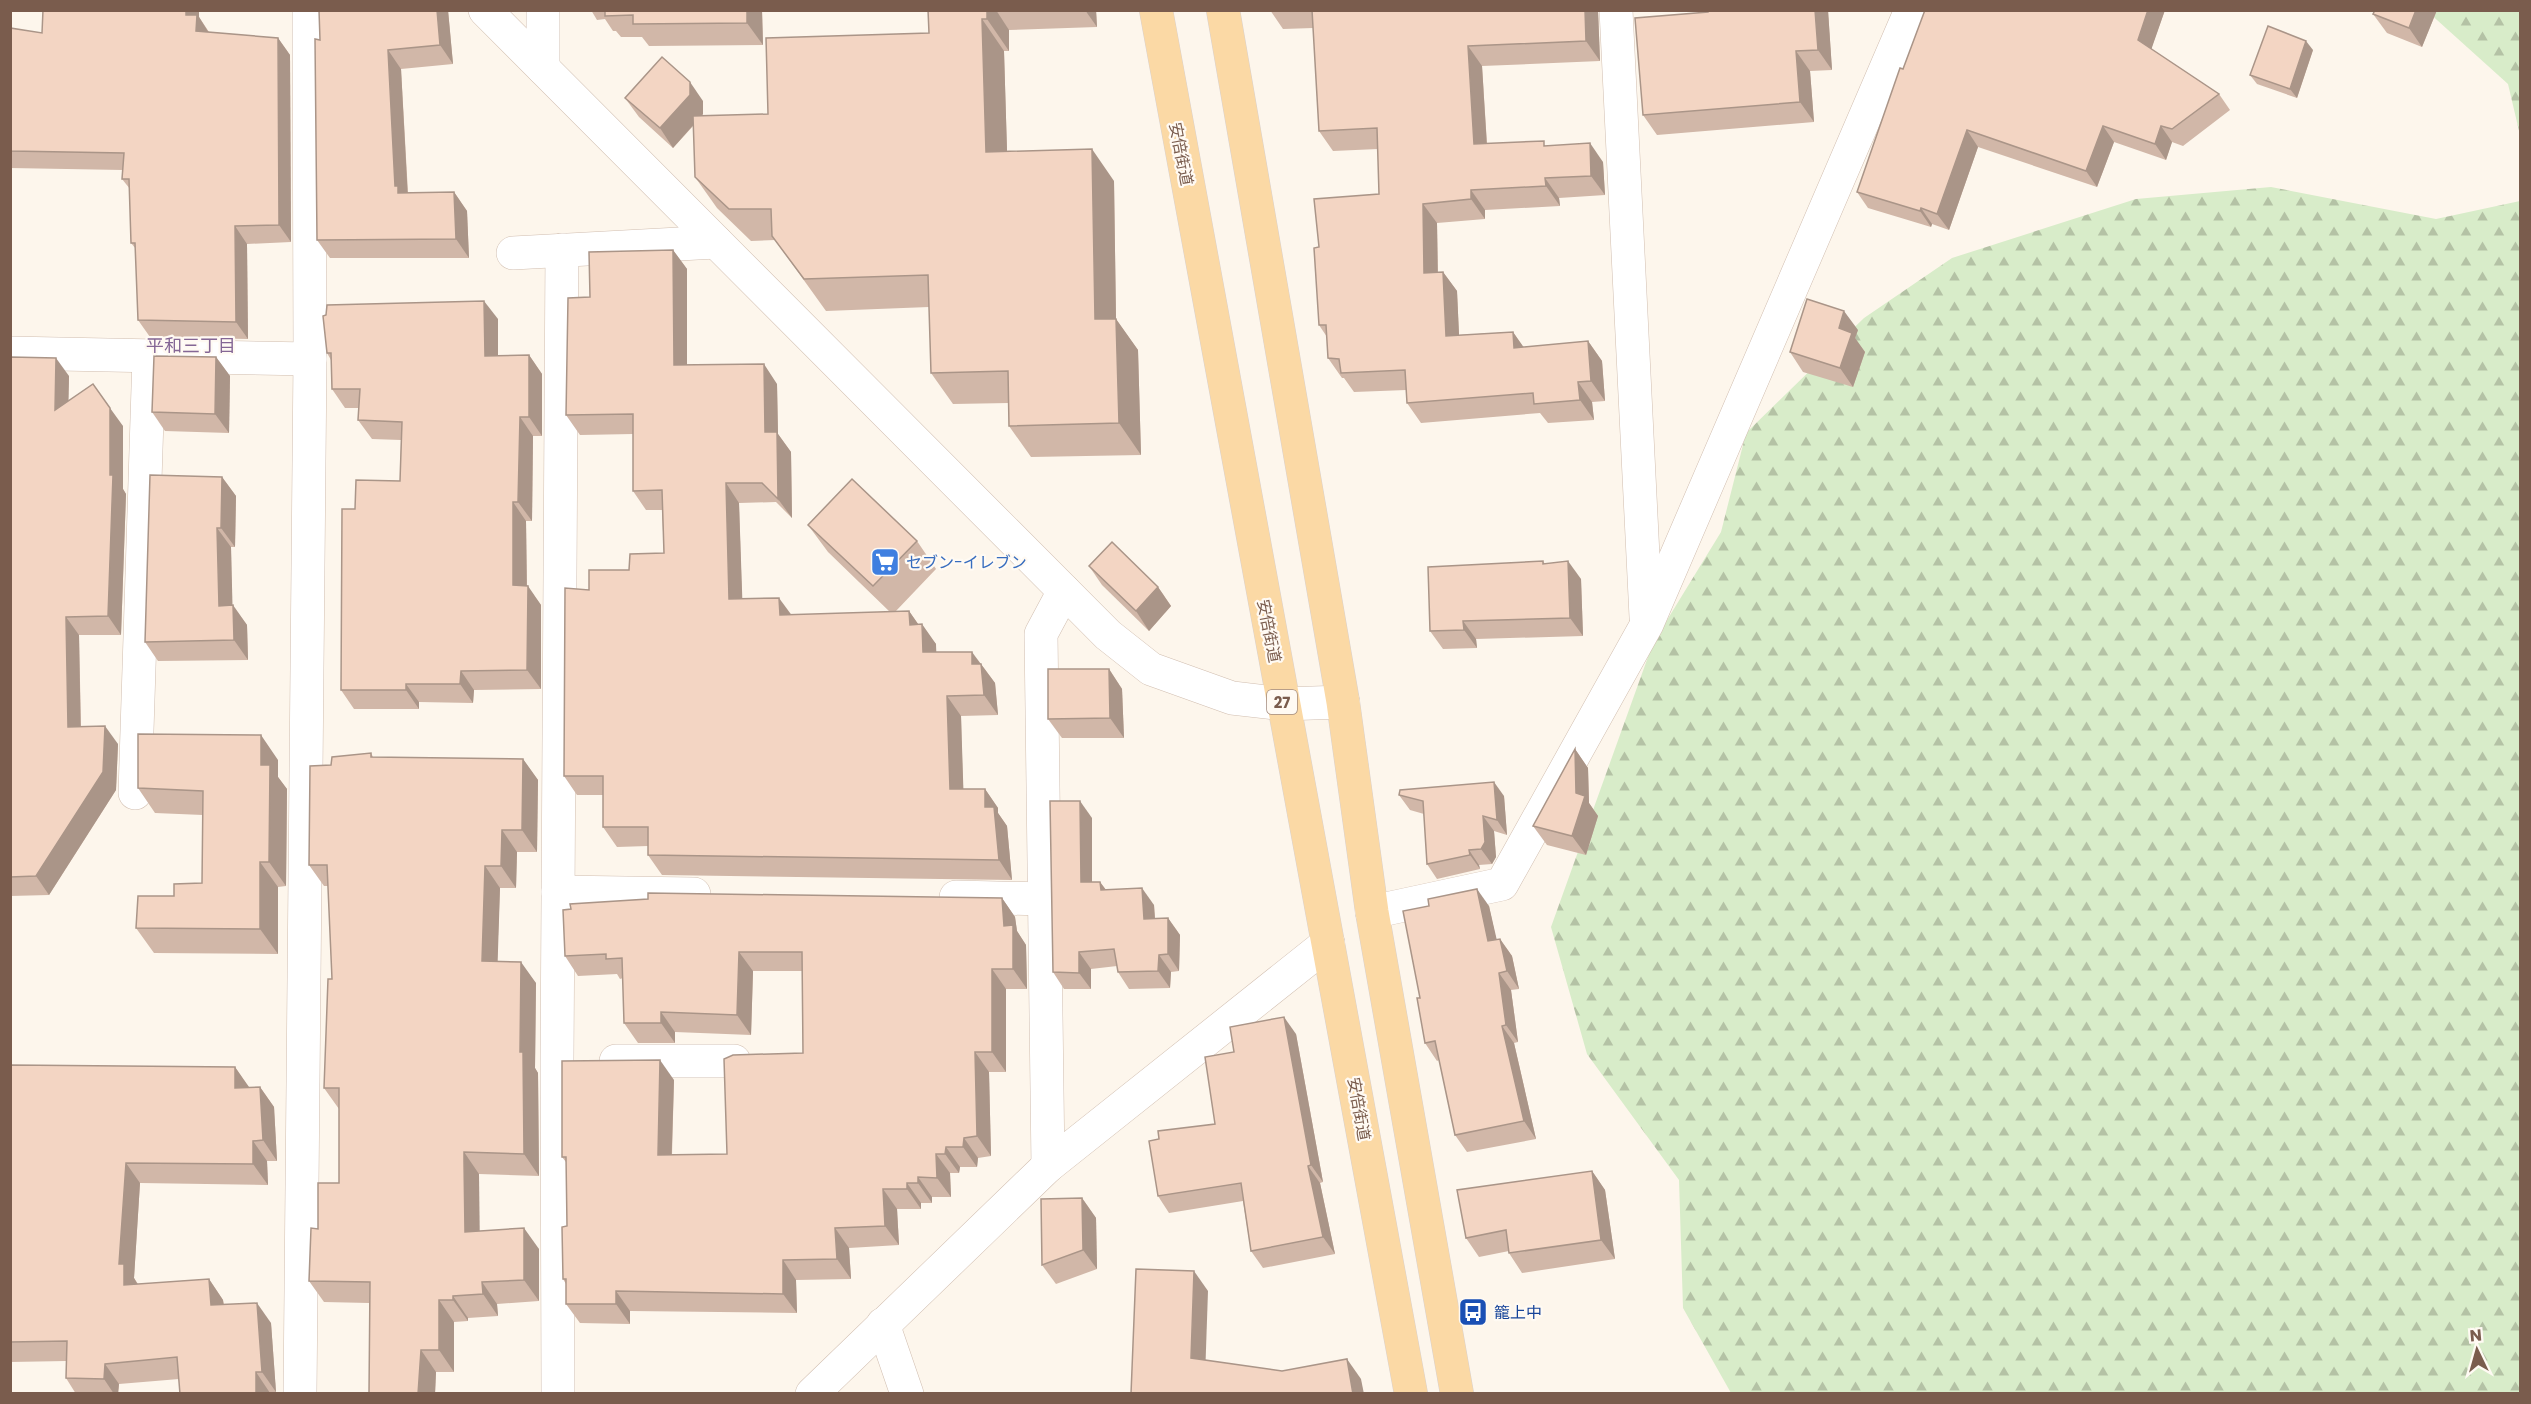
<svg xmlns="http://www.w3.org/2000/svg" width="2531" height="1404" font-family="Poppins,'Noto Sans JP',sans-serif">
<defs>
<pattern id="forest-firs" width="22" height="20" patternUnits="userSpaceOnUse" patternTransform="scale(1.5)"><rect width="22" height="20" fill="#d8ecc9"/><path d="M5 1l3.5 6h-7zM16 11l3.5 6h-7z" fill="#b4c2a5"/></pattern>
</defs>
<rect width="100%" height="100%" fill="#fdf6ec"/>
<g fill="url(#forest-firs)">
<path d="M2427,11H2520V135L2508,84Z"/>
<path d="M2271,187L2436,219L2520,201V1393H1731L1683,1308L1679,1180L1587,1054L1551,927L1653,643L1721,532L1746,433L1864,318L1952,258L2136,199Z"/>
</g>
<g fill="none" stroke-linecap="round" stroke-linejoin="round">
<g stroke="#d1beb0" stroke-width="34">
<g id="minor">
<path d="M543,10V68"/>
<path d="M1616,10L1646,617"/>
<path d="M513,253L716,242"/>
<path d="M10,353L310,359"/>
<path d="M135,793L149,356"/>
<path d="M558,892L694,894"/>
<path d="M956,897L1044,899"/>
<path d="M1372,912L1502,884L1647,624L1911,10"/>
<path d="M616,1061H734"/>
<path d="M1048,1166L1041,634L1064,591"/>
<path d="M883,1324L907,1394"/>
<path d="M300,1394L310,359L309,10"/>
<path d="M558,1394L557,1062L562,250"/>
</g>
</g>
<g stroke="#d1beb0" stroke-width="34">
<g id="tertiary">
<path d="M485,10L1108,635L1151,669L1232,698L1283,704L1343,702"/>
<path d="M812,1394L1048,1166L1328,943"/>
</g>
</g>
<g stroke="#dad1cd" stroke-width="34">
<g id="primary">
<path d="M1156,10L1411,1394"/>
<path d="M1223,10L1343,702L1372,912L1457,1394"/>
</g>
</g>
<use href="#minor" stroke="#fff" stroke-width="33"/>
<use href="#tertiary" stroke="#fff" stroke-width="33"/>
<use href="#primary" stroke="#fbd9a5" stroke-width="33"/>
</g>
<g fill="#d1b7a8">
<path d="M448,10L453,64L401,69L408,193L454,192L467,211L469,258H330L317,240L320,40Z"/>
<path d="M591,10H762L763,45L649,46L642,37H621L616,31H613L605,19L597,20Z"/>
<path d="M928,10H1096L1097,27L1009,30V51H1004L1007,151L1114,181L1116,319L1138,350L1141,455L1031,457L1009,426V403L953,404L931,373L929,307L826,311L775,240L751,241L717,208L695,177L694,125L673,148L639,117L625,98L703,101V114L702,116L768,114L929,33Z"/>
<path d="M1270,10H1598L1600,61L1482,66L1487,144L1547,146L1603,162L1605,195L1559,198L1560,206L1485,210V219L1437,223L1438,272H1443L1457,291L1459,335L1513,332L1523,347L1588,341L1602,361L1605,401L1592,402L1594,420L1548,423L1540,413L1421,423L1407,403L1406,390L1354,392L1344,378H1342L1328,358L1327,337L1319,325V247L1379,194L1378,149L1333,151L1319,131L1313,28L1283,29Z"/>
<path d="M1828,10L1832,70L1810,71L1814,122L1657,135L1643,115L1708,12Z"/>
<path d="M1925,10H2165L2151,49L2219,94L2230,110L2183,146L2172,142L2166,160L2114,142L2097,187L1978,147L1949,230L1932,224L1931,227L1868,208L1857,192Z"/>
<path d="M2437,10L2422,47L2387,33L2373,14Z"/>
<path d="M199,17L209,32L278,38L290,55L291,242L247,244L248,339L150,337L138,320L136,249L131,243L130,189L122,179L123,170L10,168V28L42,33Z"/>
<path d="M2313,50L2297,98L2257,84L2250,75Z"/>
<path d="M673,250L687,269V365L777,384L778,434L791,452L792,518L776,502L739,503L742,599L791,615L890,612L828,552L808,525L917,541L936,569L895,612L909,611L918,624L936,644V652L981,664L995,683L998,715L961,716L963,789H985L998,808V813L1007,826L1012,880L662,875L648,855V846L617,847L603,827V795H577L564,776L589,590L664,553L662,510H646L633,491V434L580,435L566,415L590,297Z"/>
<path d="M498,319V356L529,355L542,374V436H533L532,521H526L527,586L541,605V689L474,690L473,703L419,702V709H354L341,690L355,509L400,481L401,440L372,439L358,420L359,408H345L332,389L331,360L327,353Z"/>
<path d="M1858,330L1855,338L1865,352L1853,387L1803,372L1790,352Z"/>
<path d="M10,357L69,376L68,401L123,426V489L126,494L121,635H79L81,727L118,744L116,790L49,895L10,896Z"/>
<path d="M216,357L230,376L229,433L165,431L152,412Z"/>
<path d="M222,477L236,496L235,547H231L232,605L247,625L248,660L158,661L145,642Z"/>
<path d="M1543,561L1545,564L1581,579L1583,636L1476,639L1477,648L1443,649L1430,631Z"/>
<path d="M1089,566L1158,587L1171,606L1149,631L1102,585Z"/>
<path d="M1109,669L1122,689L1124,738H1062L1048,719Z"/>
<path d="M1575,749L1588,768L1589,803L1598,816L1586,855L1547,845L1533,826Z"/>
<path d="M371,753L373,757L523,759L538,780L537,852H517L516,888H500L497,961L536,983L535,1068L538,1073L539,1176L479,1174V1231L539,1249V1301L497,1304L498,1316L468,1318V1321L454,1322V1372H436L435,1394H369V1303L324,1302L309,1281L318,1229L339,1183V1109L324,1088L332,979L328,886H324L309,865L331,765Z"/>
<path d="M278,760V777L287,789L286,886L278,887V954L154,953L136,928L174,896L202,883L203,815L155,813L138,788Z"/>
<path d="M1399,795L1504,796L1507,835L1494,831L1496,857L1492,864L1479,865L1480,869L1437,879L1427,864L1424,814L1410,810Z"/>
<path d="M1092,818V882H1100L1106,890L1154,905L1155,919L1168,918L1180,935L1179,971L1171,972L1170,988L1129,989L1118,972L1117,966L1091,969V989H1064L1053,972Z"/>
<path d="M1002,898L1015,917L1017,931L1026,945L1027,989H1006V1072H989L991,1156L978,1158L977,1167H960L959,1173H950L951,1197H932V1203H921V1209H897L899,1245L849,1248L851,1279L796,1280L797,1313L630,1311V1324L580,1323L566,1304V1284L563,1279L567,1226L566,1162L562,1157L674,1080L672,1155L727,1154L803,1053L802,971H753L751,1035L675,1032V1043H638L624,1023L623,978L620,979L617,974L578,976L565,956Z"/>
<path d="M1489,906L1496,939H1500L1512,956L1519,989L1511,990L1518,1042L1514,1043L1536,1139L1467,1152L1455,1135L1439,1060L1437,1061L1425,1043L1420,998Z"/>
<path d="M1296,1034L1323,1182L1320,1183L1335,1254L1263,1268L1251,1251L1243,1201L1169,1213L1158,1196L1215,1124L1234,1052Z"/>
<path d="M10,1065L235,1067L249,1088L260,1087L274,1107L277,1161H267L268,1185L140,1183L134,1278L138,1284L209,1279L223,1300L224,1304L271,1323L276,1392L270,1393L179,1379L119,1384L118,1394H76L66,1378V1361L10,1362Z"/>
<path d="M1592,1171L1605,1190L1615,1259L1522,1273L1509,1253V1251L1479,1257L1466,1238Z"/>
<path d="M1082,1198L1096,1218L1097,1269L1056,1284L1042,1265Z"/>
</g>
<g fill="#aa9588">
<path d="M186,10H199V17L209,33L196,31L186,15Z"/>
<path d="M437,10H448L453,64L440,45Z"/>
<path d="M747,10H762L763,45L747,23Z"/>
<path d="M987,10H996L1009,30V51L987,19Z"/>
<path d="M1085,10H1096L1097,27Z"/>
<path d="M1585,10H1598L1600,61L1586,41Z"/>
<path d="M1815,10H1828L1832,70L1818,50Z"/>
<path d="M2148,10H2165L2149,56L2138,40Z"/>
<path d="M2416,10H2437L2422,47L2409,28Z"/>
<path d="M982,19L1004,51L1008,183L986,152Z"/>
<path d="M278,38L290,55L291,242L279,225Z"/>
<path d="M2306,41L2313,50L2297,98L2290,89Z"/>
<path d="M1468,46L1482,66L1488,164L1474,144Z"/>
<path d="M388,50L401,69L408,200L398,193L395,186Z"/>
<path d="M1796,51L1810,71L1814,122L1800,102Z"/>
<path d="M690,82L703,101V114L673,148L660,128Z"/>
<path d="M2103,126L2114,142L2097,187L2086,171Z"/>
<path d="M2161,126L2172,142L2166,160L2155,144Z"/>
<path d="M1967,130L1978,147L1949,230L1937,214Z"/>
<path d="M1590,143L1603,162L1605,195L1591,176Z"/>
<path d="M1092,149L1114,181L1116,319L1138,350L1141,455L1119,423L1095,319Z"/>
<path d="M1545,178L1559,198L1560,206L1546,186Z"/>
<path d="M1471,190L1485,210V219L1471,199Z"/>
<path d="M454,192L467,211L469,258L456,239Z"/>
<path d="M1423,204L1437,223L1438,292L1424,273Z"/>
<path d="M1921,208L1932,224L1931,227L1920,211Z"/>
<path d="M235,226L247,244L248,339L236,322Z"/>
<path d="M673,250L687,269V385L674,365Z"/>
<path d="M1443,272L1457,291L1460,356L1446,336Z"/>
<path d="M484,301L498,319V375L485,356Z"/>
<path d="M1844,311L1858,330L1855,338L1865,352L1853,387L1840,368L1839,328Z"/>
<path d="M1513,332L1527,352L1514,348Z"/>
<path d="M1588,341L1602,361L1605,401L1591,381Z"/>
<path d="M529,355L542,374V436L529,417Z"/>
<path d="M216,357L230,376L229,433L215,414Z"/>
<path d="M56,358L69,376L68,429L55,410Z"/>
<path d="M764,364L777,384L778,434L791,452L792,518L778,499L765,432Z"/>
<path d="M1578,382L1592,402L1594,420L1580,400Z"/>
<path d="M110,408L123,426V489L126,494L121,635L108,616Z"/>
<path d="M520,417L533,436L532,521L518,502Z"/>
<path d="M222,477L236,496L235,547L221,528Z"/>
<path d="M726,483L739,503L743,619L729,599Z"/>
<path d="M513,502L526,521L527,603L513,585Z"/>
<path d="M217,528L231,547L233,625L219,606Z"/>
<path d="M1568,561L1581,579L1583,636L1570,618Z"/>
<path d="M528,586L541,605V689L527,670Z"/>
<path d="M1158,587L1171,606L1149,631L1136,611Z"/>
<path d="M779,598L793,617L780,615Z"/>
<path d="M233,605L247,625L248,660L234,640Z"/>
<path d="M909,611L923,631L922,624L936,644L937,672L923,652L910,625Z"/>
<path d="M66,617L79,635L81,746L68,727Z"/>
<path d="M1463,621L1476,639L1477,648L1464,630Z"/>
<path d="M972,652L995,683L998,715L984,695L972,664Z"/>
<path d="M1109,669L1122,689L1124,738L1110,718Z"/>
<path d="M461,671L474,690L473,703L460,684Z"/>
<path d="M406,684L419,702V709L406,690Z"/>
<path d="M947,696L961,716L964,808L950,789Z"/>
<path d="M105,726L118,744L116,790L49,895L36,876Z"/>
<path d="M261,735L278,760V777L287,789L286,886L269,862L261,765Z"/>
<path d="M1575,749L1588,768L1589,803L1598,816L1586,855L1572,836L1576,793Z"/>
<path d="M523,759L538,780L537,852L522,830Z"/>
<path d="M1494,782L1504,796L1507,835L1497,820Z"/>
<path d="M985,789L998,808V813L1007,826L1012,880L999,860L985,807Z"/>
<path d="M1080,801L1092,818V899L1081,882Z"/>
<path d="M1483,816L1494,831L1496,857L1492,864L1481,849Z"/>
<path d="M502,830L517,852L516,888L501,866Z"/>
<path d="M1469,850L1479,865L1480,869L1470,855Z"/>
<path d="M260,862L278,887V954L260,929Z"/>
<path d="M485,866L500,888L497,982L482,961Z"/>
<path d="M1100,882L1112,898L1101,890Z"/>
<path d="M1142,888L1154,905L1156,935L1144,919Z"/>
<path d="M1477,889L1489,906L1501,958L1488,941Z"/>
<path d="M1002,898L1015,917L1017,931L1026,945L1027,989L1013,969L1004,926Z"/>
<path d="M1168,918L1180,935L1179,971L1168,954Z"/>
<path d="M1500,939L1512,956L1519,989L1507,971Z"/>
<path d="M739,952L753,971L751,1035L737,1015Z"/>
<path d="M1079,952L1091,969V989L1079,973Z"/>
<path d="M1159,955L1171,972L1170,988L1158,971Z"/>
<path d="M521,962L536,983L535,1068L538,1073L539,1176L524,1154L520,1052Z"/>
<path d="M992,969L1006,989V1072L992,1052Z"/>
<path d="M1499,973L1511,990L1518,1042L1506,1025Z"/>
<path d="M661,1012L675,1032V1043L661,1023Z"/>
<path d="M1284,1017L1296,1034L1323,1182L1311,1165Z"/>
<path d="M1502,1026L1514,1043L1536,1139L1524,1121Z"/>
<path d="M975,1052L989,1072L991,1156L977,1136Z"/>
<path d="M660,1060L674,1080L671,1175L658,1155Z"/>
<path d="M235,1067L249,1087V1109L235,1088Z"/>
<path d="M260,1087L274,1107L277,1161L263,1140Z"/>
<path d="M964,1138L978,1158L977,1167L963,1147Z"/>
<path d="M253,1141L267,1161L268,1185L253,1164Z"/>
<path d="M946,1147L960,1167L959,1173L945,1154Z"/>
<path d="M464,1152L479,1174L480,1253L465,1232Z"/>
<path d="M936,1154L950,1173L951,1197L937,1178Z"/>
<path d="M126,1163L140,1183L134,1278L138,1285H124L119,1264Z"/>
<path d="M1308,1166L1320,1183L1335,1254L1323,1237Z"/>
<path d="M1592,1171L1605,1190L1615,1259L1601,1240Z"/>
<path d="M918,1177L932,1197V1203L918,1183Z"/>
<path d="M907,1183L921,1203V1209L907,1189Z"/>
<path d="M883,1189L897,1209L899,1245L885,1226Z"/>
<path d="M1082,1198L1096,1218L1097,1269L1083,1250Z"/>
<path d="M524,1228L539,1249V1301L524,1280Z"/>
<path d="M835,1228L849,1248L851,1279L837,1259Z"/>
<path d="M783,1260L796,1280L797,1313L783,1294Z"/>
<path d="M1194,1271L1208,1291L1205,1378L1191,1358Z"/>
<path d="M209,1279L223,1300L225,1325L211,1305Z"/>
<path d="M482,1282L497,1304L498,1316L483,1294Z"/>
<path d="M616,1291L630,1311V1324L616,1304Z"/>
<path d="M453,1296L468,1318V1321L453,1300Z"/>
<path d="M439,1300L454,1322V1372L439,1350Z"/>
<path d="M257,1303L271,1323L276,1392L262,1372Z"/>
<path d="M421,1350L436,1372L435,1394H418Z"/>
<path d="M1347,1359L1361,1379L1364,1394H1353Z"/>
<path d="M105,1364L119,1384L118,1394H114L104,1379Z"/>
<path d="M256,1372L270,1393V1394H256Z"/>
</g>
<g fill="#f3d5c3" stroke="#aa9588" stroke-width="1.5">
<path d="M43,10H186V15H197L196,31L278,38L279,225L235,226L236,322L138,320L135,243H131L129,179H122L124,153L10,151V28L42,33Z"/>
<path d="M319,10H437L440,45L388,50L395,186H398V193L454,192L456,239L317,240L315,39L320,40Z"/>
<path d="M605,10H747V23L633,24V15L605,16Z"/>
<path d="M928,10H987V19H982L986,152L1092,149L1095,319H1116L1119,423L1009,426L1008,371L931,373L928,275L804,279L772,236L771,209H729L695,177L693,116L768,114L766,38L929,33Z"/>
<path d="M1312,10H1585L1586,41L1468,46L1474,144L1544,141V146L1590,143L1591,176L1545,178L1546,186L1471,190V199L1423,204L1424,273L1443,272L1446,336L1513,332L1514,348L1588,341L1591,381L1578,382L1580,400L1534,404L1533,393L1407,403L1405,370L1341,373L1339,359L1328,358L1326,325H1319L1314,248L1319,247L1314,199L1379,194L1377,128L1319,131Z"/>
<path d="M1708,10H1815L1818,50L1796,51L1800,102L1643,115L1635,18L1708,12Z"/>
<path d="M1925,10H2148L2138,40L2219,94L2172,129L2161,126L2155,144L2103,126L2086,171L1967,130L1937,214L1921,208L1920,211L1857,192L1900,68L1903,69Z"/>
<path d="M2375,10H2416L2409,28L2373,14Z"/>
<path d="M2268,26L2306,41L2290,89L2250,75Z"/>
<path d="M662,57L690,82V95L660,128L625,98Z"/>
<path d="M673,250L674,365L764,364L765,432H777L778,499L762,483H726L729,599L779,598L780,615L909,611L910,625L922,624L923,652H972V664H981L984,695L947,696L950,789H985V807H994L999,860L648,855V827H603V776H564L565,588L589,590V570H629L630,554L664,553L662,490L633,491V414L566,415L568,298L590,297L589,252Z"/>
<path d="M1807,299L1844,311L1839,328L1852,333L1840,368L1790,352Z"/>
<path d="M484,301L485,356L529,355V417H520L518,502H513V585L528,586L527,670L461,671L460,684H406V690H341L342,509H355L356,480L400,481L402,422L358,420L360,389H332L331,353H327L323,316L326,315L327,305Z"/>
<path d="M154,356L216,357L215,414L152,412Z"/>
<path d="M10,357L56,358L55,410L93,384L110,408V475H113L108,616L66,617L68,727L105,726L103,772L36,876L10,877Z"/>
<path d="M150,475L222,477L221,528H217L219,606L233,605L234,640L145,642Z"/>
<path d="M852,479L917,541L873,586L808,525Z"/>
<path d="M1112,542L1158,587L1136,611L1089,566Z"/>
<path d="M1543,561V564L1568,561L1570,618L1463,621L1464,630L1430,631L1428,567Z"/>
<path d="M1048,669H1109L1110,718L1048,719Z"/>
<path d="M138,734L261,735V765H270L269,862H260V929L136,928L138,896H174V884L202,883L203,791L138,788Z"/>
<path d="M1575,749L1576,793L1585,796L1572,836L1533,826Z"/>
<path d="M371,753V757L523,759L522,830H502L501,866H485L482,961L521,962L520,1052H523L524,1154L464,1152V1161L465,1232L524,1228V1280L482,1282L483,1294L453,1296V1300H439V1350H421L418,1394H369L370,1282L309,1281L311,1228L318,1229V1183H339V1088H324L328,979H332L327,865H309L310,766L331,765L332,757Z"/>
<path d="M1494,782L1497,820L1483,816L1485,842L1481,849L1469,850L1470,855L1427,864L1423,801L1399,795L1400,790Z"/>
<path d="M1050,801H1080L1081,882H1100L1101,890L1142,888L1144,919L1168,918V954L1159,955L1158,971L1118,972L1114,949L1079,952V973L1053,972Z"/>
<path d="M1477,889L1488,941L1500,939L1507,971L1499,973L1506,1025L1502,1026L1524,1121L1455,1135L1435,1041L1425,1043L1417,998H1420L1403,911L1429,906L1428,899Z"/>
<path d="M648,893L1002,898L1004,926L1013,925V969H992V1052H975L977,1136L964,1138L963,1147H946L945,1154H936L937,1178L918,1177V1183H907V1189H883L885,1226L835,1228L837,1259L783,1260V1294L616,1291V1304H566V1279H563L562,1227L567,1226L566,1157H562V1061L660,1060L658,1155L727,1154L724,1059L733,1055L803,1053L802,952H739L737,1015L661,1012V1023H624L622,958L606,959V954L565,956L563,910L571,909L570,904L648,899Z"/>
<path d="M1284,1017L1311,1165L1308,1166L1323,1237L1251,1251L1241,1183L1158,1196L1149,1141L1159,1139L1158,1131L1215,1124L1205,1057L1234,1052L1230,1027Z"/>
<path d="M10,1065L235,1067V1088L260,1087L263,1140L253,1141V1164L126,1163L119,1264H124V1285L209,1279L211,1305L257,1303L262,1372H256V1394H180L177,1357L105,1364L104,1379L66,1378L67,1341L10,1342Z"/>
<path d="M1592,1171L1601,1240L1509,1253L1506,1230L1466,1238L1457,1190Z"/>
<path d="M1082,1198L1083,1250L1042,1265L1041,1199Z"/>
<path d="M1136,1269L1194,1271L1191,1358L1282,1371L1347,1359L1353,1394H1131Z"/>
</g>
<defs>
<g id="supermarket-square" transform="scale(1.5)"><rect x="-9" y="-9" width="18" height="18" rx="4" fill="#3f7fe0" stroke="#fffaf3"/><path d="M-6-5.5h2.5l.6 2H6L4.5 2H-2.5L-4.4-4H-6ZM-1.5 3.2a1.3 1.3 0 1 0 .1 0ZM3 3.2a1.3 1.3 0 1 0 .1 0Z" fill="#fff"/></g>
<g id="bus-square" transform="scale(1.5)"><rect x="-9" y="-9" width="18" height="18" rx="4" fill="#1a4fb4" stroke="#fffaf3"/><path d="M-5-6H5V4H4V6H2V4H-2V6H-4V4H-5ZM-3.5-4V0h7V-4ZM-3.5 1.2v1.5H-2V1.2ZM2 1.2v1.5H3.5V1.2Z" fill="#fff"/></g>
</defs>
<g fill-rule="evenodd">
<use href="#supermarket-square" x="885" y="562"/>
<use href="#bus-square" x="1473" y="1312"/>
</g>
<g text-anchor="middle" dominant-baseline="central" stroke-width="4.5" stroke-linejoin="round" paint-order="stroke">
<rect fill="#fffaf3" stroke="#a28b7f" stroke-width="1.5" x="1267" y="690" width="30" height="24" rx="4.5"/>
<g font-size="15" font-weight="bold" fill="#7a5c4d">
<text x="1282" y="702">27</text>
</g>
<g font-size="16" fill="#7a5c4d" stroke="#fffaf3">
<text transform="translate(1181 154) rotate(79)">安倍街道</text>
<text transform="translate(1269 631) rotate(79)">安倍街道</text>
<text transform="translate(1359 1109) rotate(80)">安倍街道</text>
</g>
<g font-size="16" fill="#366cbe" stroke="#fffaf3" text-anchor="start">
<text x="906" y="562">セブン-イレブン</text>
</g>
<g font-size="16" fill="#164399" stroke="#fffaf3" text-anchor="start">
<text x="1494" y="1312">籠上中</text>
</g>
<g font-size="18" fill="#846695" stroke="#fffaf3">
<text x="191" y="345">平和三丁目</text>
</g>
</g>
<rect width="2531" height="1404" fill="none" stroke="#7a5c4d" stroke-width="24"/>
<g transform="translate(2477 1350) rotate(355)" stroke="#fffaf3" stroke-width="4.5" paint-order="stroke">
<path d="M0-4.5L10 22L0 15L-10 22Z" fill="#7a5c4d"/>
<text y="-9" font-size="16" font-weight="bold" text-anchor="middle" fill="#7a5c4d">N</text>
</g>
</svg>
